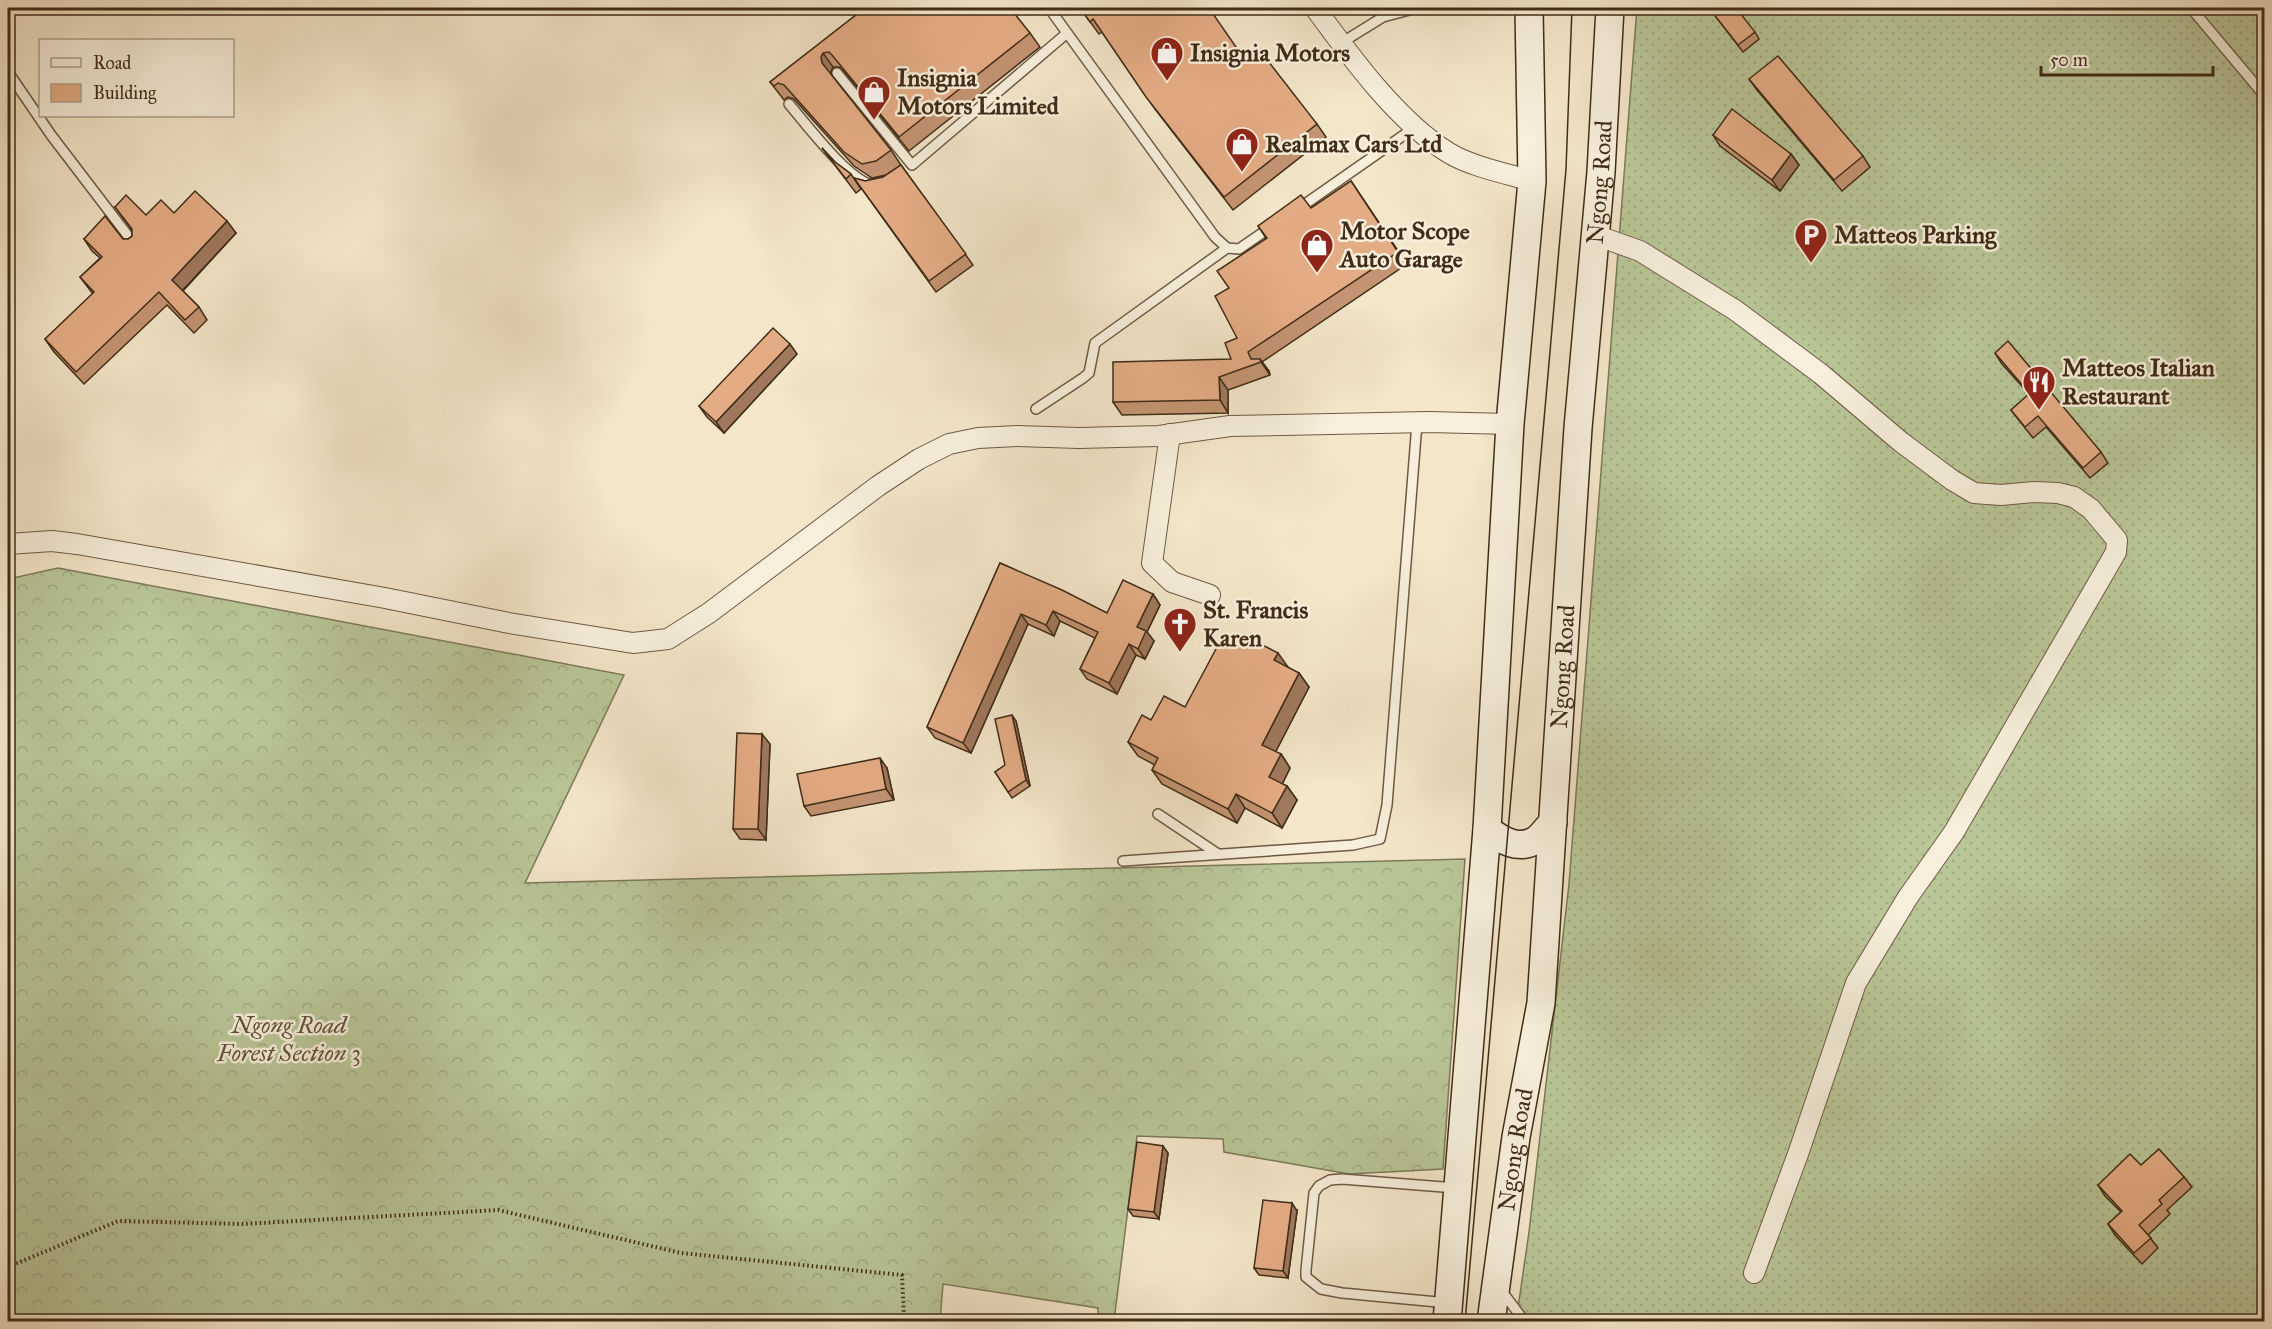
<svg xmlns="http://www.w3.org/2000/svg" width="2272" height="1329" font-family="'IM FELL Great Primer',serif">
<defs>
<pattern id="grass-dots" width="8" height="8" patternUnits="userSpaceOnUse" patternTransform="scale(1.5)"><rect width="8" height="8" fill="#b9c698"/><path d="M2 2h.1M6 6h.1" fill="none" stroke="#a0aa82" stroke-width="1.8" stroke-linecap="round"/></pattern>
<pattern id="forest-crowns" width="20" height="18" patternUnits="userSpaceOnUse" patternTransform="scale(1.5)"><rect width="20" height="18" fill="#b9c698"/><path d="M2 6a3 3 0 1 1 6 0M12 15a3 3 0 1 1 6 0" fill="none" stroke="#a0aa82"/></pattern>
</defs>
<rect width="100%" height="100%" fill="#f3e6c9"/>
<filter id="stains"><feTurbulence type="fractalNoise" baseFrequency=".00333" numOctaves="4"/><feColorMatrix values="0 0 0 0 .2 0 0 0 0 .09 0 0 0 0 .02 0 0 0 .5 -.17"/></filter>
<radialGradient id="worn" r=".72"><stop offset=".6" stop-color="#630" stop-opacity="0"/><stop offset="1" stop-color="#630" stop-opacity=".3"/></radialGradient>
<path fill="url(#grass-dots)" stroke="#7c7958" stroke-width="1.5" d="M1637,8H2264V1321L1516,1322L1529,1232L1569,884Z"/>
<path fill="url(#forest-crowns)" stroke="#7c7958" stroke-width="1.5" d="M58,568L624,675L525,883L1465,859L1443,1169L1349,1174L1224,1152L1223,1139L1137,1136L1114,1321H1098V1308L943,1284L940,1322L8,1321V579Z"/>
<g fill="none" stroke-linecap="round" stroke-linejoin="round">
<g stroke="#6d5a44" stroke-width="12">
<g id="lane">
<path d="M1049,8L1215,237L1227,248L1239,249L1271,227"/>
<path d="M2191,8L2264,95"/>
<path d="M1341,43L1383,17L1417,8"/>
<path d="M8,72L51,135L135,245"/>
<path d="M837,73L912,165L1066,34"/>
<path d="M789,104C806,124 847,178 870,184"/>
<path d="M1298,209L1414,128"/>
<path d="M1036,409L1083,378L1089,373L1095,343L1227,248"/>
<path d="M1158,814L1218,854"/>
<path d="M1123,861L1353,845L1380,839L1387,805L1417,423"/>
<path d="M1501,1290L1525,1322"/>
<path d="M1448,1303L1342,1293L1321,1289L1306,1277V1270L1314,1193L1319,1186L1330,1180L1342,1179L1456,1188"/>
</g>
</g>
<g stroke="#6d5a44" stroke-width="22">
<g id="street">
<path d="M1315,8C1350,56 1398,122 1449,153C1470,166 1508,174 1532,181"/>
<path d="M1595,235L1640,251L1735,310L1821,374L1901,442L1952,480L1974,493L2001,495L2034,492L2058,493L2074,497L2091,509L2117,540L2116,552L1954,832L1908,897L1856,983L1798,1154L1754,1273"/>
<path d="M1170,434L1152,563L1172,582L1210,595"/>
<path d="M8,544L52,541L77,544L385,598L509,623L633,643L668,639L709,613L878,486L919,459L949,444L978,438L1017,436L1079,438L1159,436L1230,426L1428,422L1510,424"/>
</g>
</g>
<g stroke="#402c17" stroke-width="30">
<g id="secondary">
<path d="M1487,829C1501,840 1518,851 1536,840C1542,836 1548,827 1553,822"/>
<path d="M1447,1322L1487,829L1510,424L1532,181L1529,8"/>
<path id="s1" d="M1491,1322L1516,1137L1541,1003L1578,428L1601,172L1610,8"/>
</g>
</g>
<path stroke="#402c17" stroke-width="4" stroke-dasharray="1.5 3" stroke-linecap="butt" d="M8,1267L118,1221L242,1224L498,1210L681,1253L902,1275L904,1317L896,1322"/>
<use href="#lane" stroke="#f7efdc" stroke-width="9"/>
<use href="#street" stroke="#f7efdc" stroke-width="20"/>
<use href="#secondary" stroke="#f7efdc" stroke-width="27"/>
<path stroke="#402c17" stroke-width="1.5" d="M1465,1322L1566,169L1572,8"/>
</g>
<g fill="#c49472" stroke="#402c17" stroke-width="1.5">
<path d="M865,8L1030,33L1040,47L909,151L842,69L839,67H833L831,71V75L891,150L901,165L886,175L872,178L854,166L794,99L788,97L784,100L770,82Z"/>
<path d="M1080,8L1247,63L1317,124L1326,137L1233,210L1155,109L1102,32L1099,34Z"/>
<path d="M1709,8L1755,32L1759,39L1743,52Z"/>
<path d="M1749,79L1863,156L1870,167L1842,191L1757,90Z"/>
<path d="M1713,135L1791,154L1799,165L1780,191L1720,146Z"/>
<path d="M822,148L835,162L851,174L861,189L856,193Z"/>
<path d="M901,165L973,265L936,292L854,178L865,181L883,177Z"/>
<path d="M1351,181L1407,264L1262,362L1269,371L1270,375L1228,390V413L1122,415L1113,402L1231,359L1237,338L1229,288L1266,238L1258,226L1311,208Z"/>
<path d="M115,207L146,215L174,213L236,233L183,291L199,307L207,320L194,333L167,305L84,384L54,352L45,339L93,294L80,277L100,258L92,251L84,239H128L132,236V230Z"/>
<path d="M1995,353L2101,452L2108,463L2090,478L2046,427L2033,438L2011,410L2029,394L2002,364Z"/>
<path d="M797,354L724,433L707,417L699,406Z"/>
<path d="M1000,563L1107,613L1153,594L1160,605L1147,632L1154,641L1145,659L1136,655L1117,694L1087,679L1080,669L1095,638L1060,621L1054,636L1028,624L971,753L935,738L927,727Z"/>
<path d="M1287,667L1299,673L1309,687L1275,752L1281,754L1290,768L1282,784L1287,786L1297,800L1282,828L1245,808L1237,823L1162,784L1152,770L1155,765L1138,756L1128,742L1151,720Z"/>
<path d="M1016,721L1030,786L1012,798L995,772L1005,765Z"/>
<path d="M770,744L766,840L740,839L733,829Z"/>
<path d="M887,768L894,800L811,816L804,806Z"/>
<path d="M1168,1153L1159,1219L1133,1216L1128,1209Z"/>
<path d="M2141,1165L2184,1177L2192,1187L2167,1210L2170,1214L2148,1235L2158,1248L2142,1264L2115,1235L2108,1224L2121,1212L2105,1196L2098,1185Z"/>
<path d="M1297,1211L1288,1278L1259,1275L1254,1268Z"/>
</g>
<g fill="#a0785d" stroke="#402c17" stroke-width="1.5">
<path d="M823,53L833,67L831,71L832,77L822,63L821,57Z"/>
<path d="M1791,154L1799,165L1780,191L1772,180Z"/>
<path d="M227,221L236,233L181,292L172,280Z"/>
<path d="M790,344L797,354L724,433L716,422Z"/>
<path d="M1260,359L1269,371L1270,375L1261,362Z"/>
<path d="M1219,377L1228,390V413L1220,400Z"/>
<path d="M1153,594L1160,605L1147,632L1154,641L1145,659L1138,649L1137,627Z"/>
<path d="M1053,611L1060,621L1054,636L1046,625Z"/>
<path d="M1021,614L1028,624L971,753L963,743Z"/>
<path d="M1129,644L1136,655L1117,694L1109,683Z"/>
<path d="M1278,653L1288,667L1284,674L1274,660Z"/>
<path d="M1299,673L1309,687L1272,759L1262,745Z"/>
<path d="M1012,715L1016,721L1030,786L1026,780Z"/>
<path d="M762,734L770,744L766,840L758,829Z"/>
<path d="M1281,754L1290,768L1279,791L1269,777Z"/>
<path d="M880,758L887,768L894,800L886,789Z"/>
<path d="M1287,786L1297,800L1282,828L1272,813Z"/>
<path d="M1236,794L1245,808L1237,823L1228,809Z"/>
<path d="M1163,1146L1168,1153L1159,1219L1154,1212Z"/>
<path d="M1292,1203L1297,1211L1288,1278L1283,1271Z"/>
</g>
<g fill="#e4ac85" stroke="#402c17" stroke-width="1.5">
<path d="M865,8H1010L1030,33L899,137L832,55L829,52L823,53L821,57L822,63L891,150L876,161L862,164L844,152L784,85L778,83L774,86L770,82Z"/>
<path d="M1080,8H1209L1247,63L1261,52L1317,124L1224,197L1146,97L1093,19L1090,22Z"/>
<path d="M1709,8H1736L1755,32L1738,45Z"/>
<path d="M1778,56L1863,156L1834,180L1749,79Z"/>
<path d="M1732,109L1791,154L1772,180L1713,135Z"/>
<path d="M822,148L835,162L851,174L846,179Z"/>
<path d="M901,165L966,254L929,281L854,178L865,181L883,177Z"/>
<path d="M1351,181L1398,252L1248,352L1251,359H1260L1261,362L1219,377L1220,400L1113,402V362L1231,359L1225,343L1237,338L1215,296L1229,288L1217,271L1267,238L1258,226L1301,195L1311,208Z"/>
<path d="M195,191L227,221L172,280L199,307L185,320L159,292L76,372L45,339L94,292L80,277L102,257L84,239L105,216L123,239H128L132,236V229L115,207L126,195L146,215L161,200L174,213Z"/>
<path d="M773,328L790,344L716,422L699,406Z"/>
<path d="M2008,341L2101,452L2083,468L2038,416L2025,427L2011,410L2031,392L2030,394L1995,353Z"/>
<path d="M1000,563L1062,590L1107,613L1123,580L1153,594L1137,627L1146,631L1138,649L1129,644L1109,683L1080,669L1098,632L1053,611L1046,625L1021,614L963,743L927,727Z"/>
<path d="M1224,634L1241,643L1245,636L1278,653L1274,660L1299,673L1262,745L1281,754L1269,777L1287,786L1272,813L1236,794L1228,809L1152,770L1158,758L1128,742L1142,715L1151,720L1164,696L1185,707Z"/>
<path d="M1012,715L1026,780L1008,792L995,772L1005,765L995,719Z"/>
<path d="M737,733L762,734L758,829H733Z"/>
<path d="M880,758L886,789L804,806L797,774Z"/>
<path d="M1137,1142L1163,1146L1154,1212L1128,1209Z"/>
<path d="M2159,1149L2184,1177L2159,1200L2162,1204L2139,1225L2151,1238L2134,1253L2108,1224L2122,1211L2098,1185L2130,1154L2141,1165Z"/>
<path d="M1263,1200L1292,1203L1283,1271L1254,1268Z"/>
</g>
<defs>
<g id="shop-pin" transform="scale(1.725)"><path d="M0 17L-7.5 6A9.5 9.5 0 1 1 7.5 6Z" fill="#8f2418" stroke="#f7efdc"/><path d="M-5-2.5h2.3a2.7 3.5 0 0 1 5.4 0H5L5.5 6h-11ZM-1.5-2.5h3a1.5 2.3 0 0 0-3 0Z" fill="#fff"/></g>
<g id="parking-pin" transform="scale(1.725)"><path d="M0 17L-7.5 6A9.5 9.5 0 1 1 7.5 6Z" fill="#8f2418" stroke="#f7efdc"/><path d="M-3.5-5.5H1a3.5 3.5 0 0 1 0 7H-1V5.5H-3.5ZM-1-3.4V-.6H.8a1.4 1.4 0 0 0 0-2.8Z" fill="#fff"/></g>
<g id="restaurant-pin" transform="scale(1.725)"><path d="M0 17L-7.5 6A9.5 9.5 0 1 1 7.5 6Z" fill="#8f2418" stroke="#f7efdc"/><path d="M-5-6h1v4h1v-4h1v4h1v-4h1v5L-1.5 .5V6h-2V.5L-5-1ZM5-6V6H3V1.5H1.5Q1.5-4 5-6Z" fill="#fff"/></g>
<g id="church-pin" transform="scale(1.725)"><path d="M0 17L-7.5 6A9.5 9.5 0 1 1 7.5 6Z" fill="#8f2418" stroke="#f7efdc"/><path d="M-1.2-6h2.4v3.5h3.3v2.4h-3.3V6h-2.4V-.1h-3.3v-2.4h3.3Z" fill="#fff"/></g>
</defs>
<g fill-rule="evenodd">
<use href="#shop-pin" x="1167" y="53"/>
<use href="#shop-pin" x="874" y="92"/>
<use href="#shop-pin" x="1242" y="144"/>
<use href="#parking-pin" x="1811" y="235"/>
<use href="#shop-pin" x="1317" y="245"/>
<use href="#restaurant-pin" x="2039" y="382"/>
<use href="#church-pin" x="1180" y="624"/>
</g>
<g text-anchor="middle" dominant-baseline="central" stroke-width="5" stroke-linejoin="round" paint-order="stroke">
<g font-size="24" font-weight="bold" fill="#402c17" stroke="#f7efdc" text-anchor="start">
<text x="1190" y="53">Insignia Motors</text>
<text x="897" y="78">Insignia<tspan x="897" dy="28">Motors Limited</tspan></text>
<text x="1265" y="144">Realmax Cars Ltd</text>
<text x="1340" y="231">Motor Scope<tspan x="1340" dy="28">Auto Garage</tspan></text>
<text x="1834" y="235">Matteos Parking</text>
<text x="2062" y="368">Matteos Italian<tspan x="2062" dy="28">Restaurant</tspan></text>
<text x="1203" y="610">St. Francis<tspan x="1203" dy="28">Karen</tspan></text>
</g>
<g font-size="24" fill="#402c17" stroke="#f7efdc">
<text stroke="none"><textPath href="#s1" startOffset="1146">Ngong Road</textPath></text>
<text stroke="none"><textPath href="#s1" startOffset="660">Ngong Road</textPath></text>
<text stroke="none"><textPath href="#s1" startOffset="174">Ngong Road</textPath></text>
</g>
<g font-size="24" font-style="italic" fill="#5e5237" stroke="#f7efdc">
<text x="289" y="1025">Ngong Road<tspan x="289" dy="28">Forest Section 3</tspan></text>
</g>
</g>
<rect width="2272" height="1329" fill="none" stroke="#f3e6c9" stroke-width="30"/>
<rect x="9" y="9" width="2254" height="1311" fill="none" stroke="#402c17" stroke-width="3"/>
<rect x="15" y="15" width="2242" height="1299" fill="none" stroke="#402c17" stroke-width="1.5"/>
<rect x="39" y="39" width="195" height="78" fill="#f7efdc" stroke="#aea18d" stroke-width="1.5"/>
<rect x="51" y="58" width="30" height="9" fill="#f7efdc" stroke="#aea18d" stroke-width="1.5"/>
<text x="93" y="69" font-size="18" fill="#402c17">Road</text>
<rect x="51" y="84" width="30" height="18" fill="#e4ac85" stroke="#aea18d" stroke-width="1.5"/>
<text x="93" y="99" font-size="18" fill="#402c17">Building</text>
<path d="M2041 66v9h172v-9" fill="none" stroke="#402c17" stroke-width="3"/>
<text x="2050" y="66" font-size="18" fill="#402c17" stroke="#f7efdc" stroke-width="4.5" paint-order="stroke">50 m</text>
<rect width="100%" height="100%" filter="url(#stains)"/>
<rect width="100%" height="100%" fill="url(#worn)"/>
</svg>
